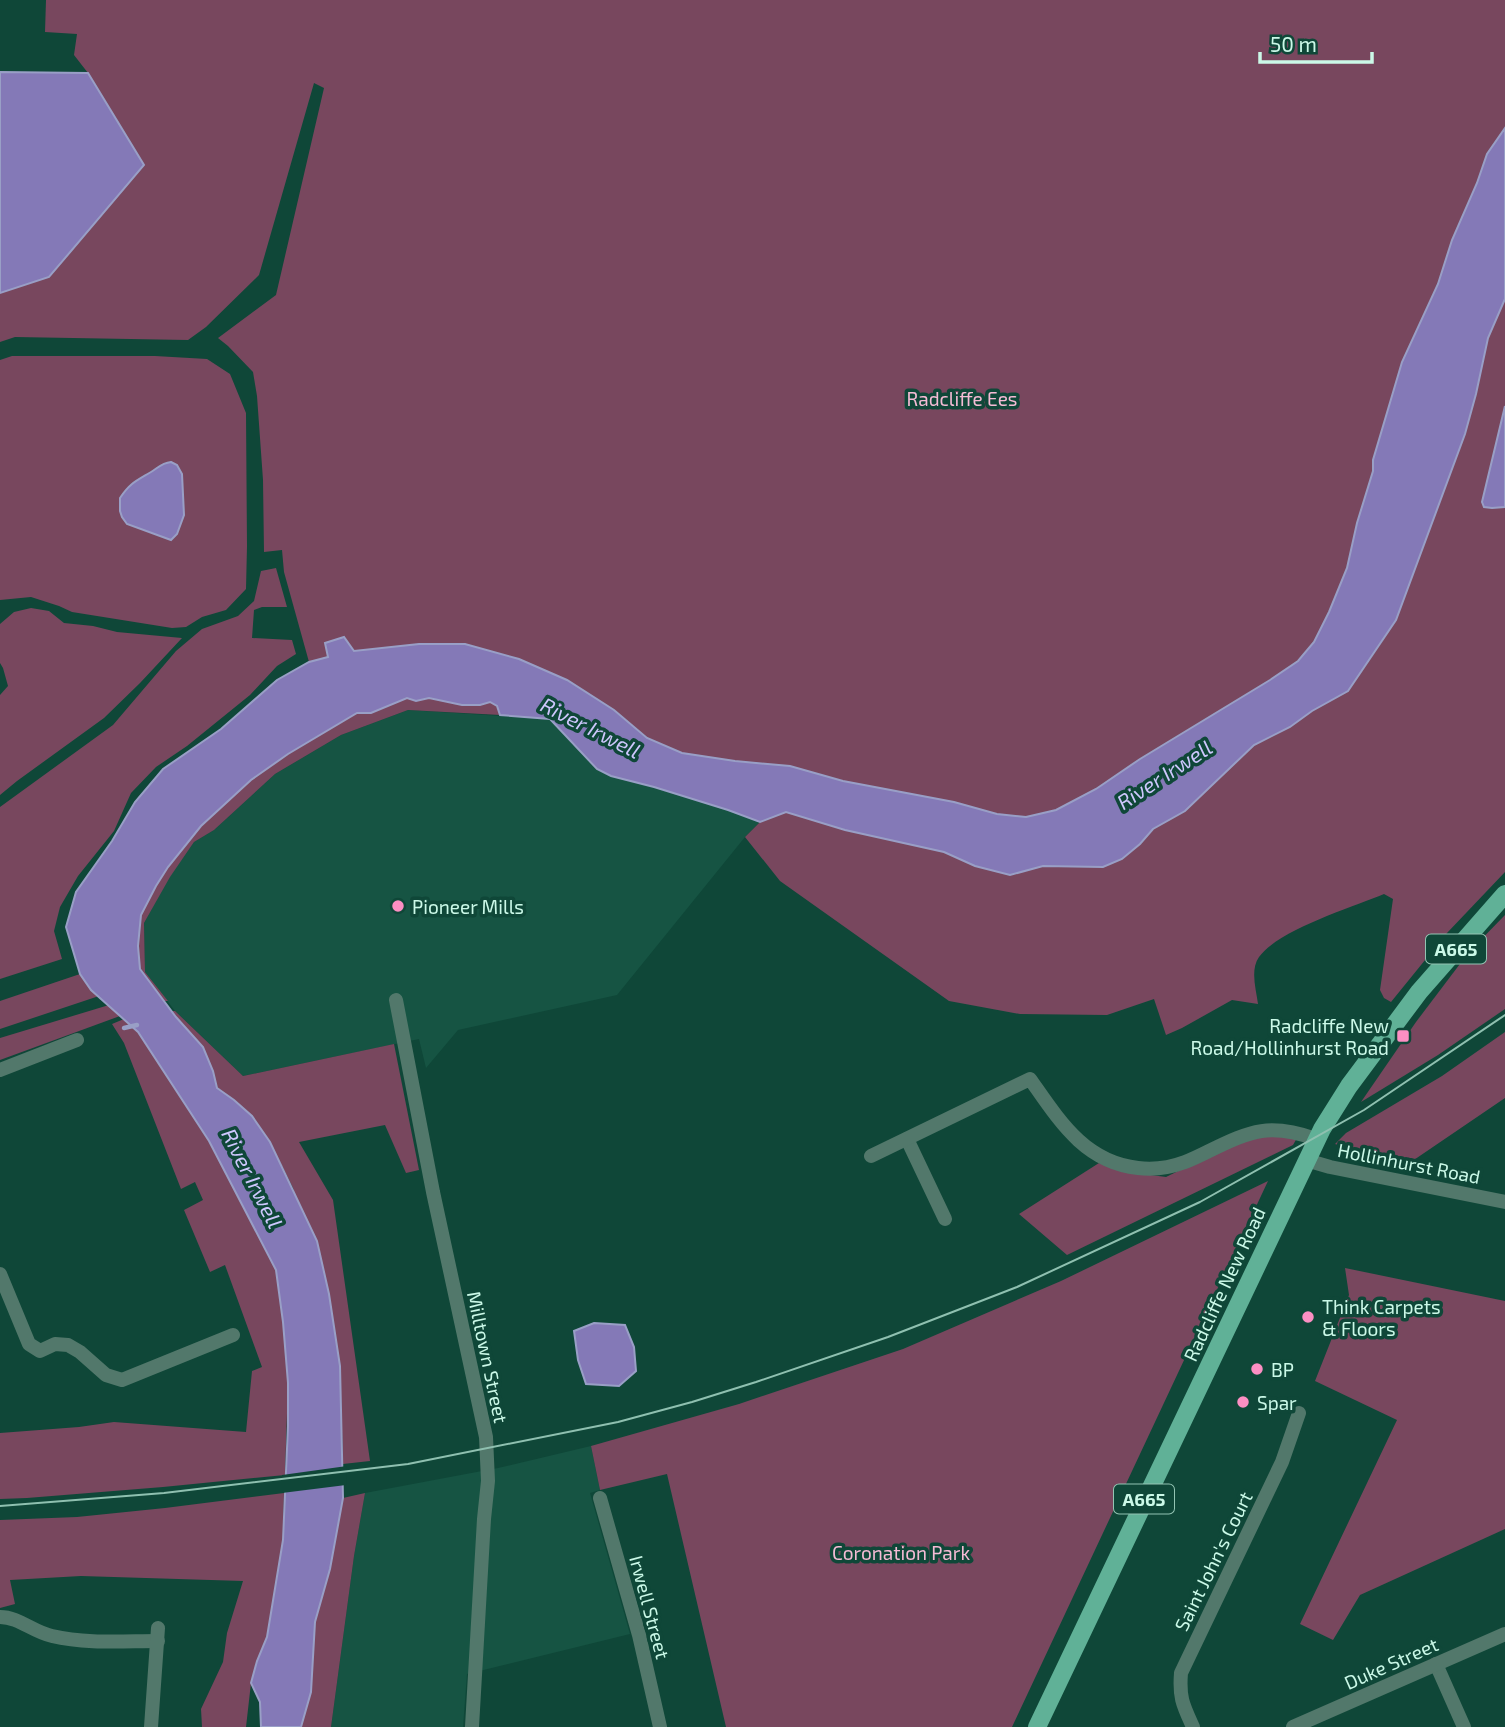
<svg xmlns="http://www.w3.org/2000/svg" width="1505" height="1727" font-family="'Exo 2',sans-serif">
<rect width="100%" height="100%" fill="#0f4738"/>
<g fill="#165443">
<path d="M408,710L550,719L597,769L611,776L654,787L728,810L760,822L745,837L617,995L458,1030L426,1068L419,1039L243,1076L175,1011L145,972L144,923L170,876L194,842L214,830L275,774L341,735Z"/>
<path d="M591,1446L600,1490L590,1493L630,1634L467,1674L463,1727H331L354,1556L365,1493L498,1468Z"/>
</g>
<g fill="#78475e">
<path d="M46,0H1505V128L1487,154L1477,183L1452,240L1438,284L1402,362L1373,459V471L1357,523L1347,568L1329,612L1314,642L1298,661L1270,680L1140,759L1096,789L1056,810L1026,817L997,814L954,802L843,781L790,766L735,761L682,753L647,738L614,710L567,680L465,644H419L353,651L309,662L284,572L282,550L264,552L263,480L257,396L253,372L228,346L218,338L276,295L324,88L314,83L259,275L206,327L188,340L15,337L0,342V293L49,277L143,165L88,73L74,55L77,34L45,32Z"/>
<path d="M1505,299V872L1447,933L1391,1002L1384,998L1380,990L1393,899L1384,894C1353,907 1278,930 1259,957C1250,970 1256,989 1258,1004L1232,1000L1182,1028L1166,1035L1154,999L1107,1015L1020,1014L949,1001L780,881L745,837L760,822L786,812L845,830L944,852L975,866L1010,875L1043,866L1103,867L1140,844L1153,829L1185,811L1254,745L1290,727L1312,711L1348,691L1371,658L1396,620L1414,571L1465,434L1476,394L1488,338Z"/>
<path d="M12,356H155L207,359L230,374L246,413L247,546L246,589L226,610L202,617L186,627L172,628L72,612L59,606L31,597L0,600V360Z"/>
<path d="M276,568L287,607H262L254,610L252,638L292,640L296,654L277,666L250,695L187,746L156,767L131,793L114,831L78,876L60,907L54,931L62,959L0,979V807L113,725L176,651L202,629L238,616L254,601L261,571Z"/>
<path d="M31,608L49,611L64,623L93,626L117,632L182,638L140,683L104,718L17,781L0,795V695L8,686L3,668L0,663V624L14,612Z"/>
<path d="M407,698L416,700L429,698L462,705H480L490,702L497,706L500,715L408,710L341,735L275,774L214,830L194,842L170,877L144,923L145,972L168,1001H164L140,969L138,946L141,915L156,886L168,867L201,826L251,780L288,754L357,713H371Z"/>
<path d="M1505,915V1009L1438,1055L1361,1102L1416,1022L1469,952Z"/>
<path d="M80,974L91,990L99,996L0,1029V1001Z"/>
<path d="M109,1005L120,1016L0,1060V1038Z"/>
<path d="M171,1011H175L243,1076L394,1044L419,1170L406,1173L385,1125L299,1142L333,1200L370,1461L343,1464L340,1366L293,1188L270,1142L252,1116L234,1100L217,1088L213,1071L203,1047Z"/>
<path d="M124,1019L138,1032L209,1141L276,1270L283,1322L288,1383L285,1475L163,1487L27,1498L0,1499V1433L79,1427L114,1422L246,1432L252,1371L262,1367L225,1265L210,1272L184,1210L203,1200L195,1182L181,1189L124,1043L112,1024Z"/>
<path d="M1505,1032V1098L1405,1166L1335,1144L1346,1133L1442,1076Z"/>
<path d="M1256,1133L1297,1138L1293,1145L1067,1255L1019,1214L1099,1163L1128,1172L1166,1177Z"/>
<path d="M1268,1181L1012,1727H726L667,1474L600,1490L591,1446L739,1404L903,1349L1061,1281Z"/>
<path d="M1345,1268L1505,1301V1529L1360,1595L1333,1640L1300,1624L1397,1420L1315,1381L1349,1295Z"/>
<path d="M284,1493L283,1540L272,1606L267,1637L257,1661L251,1683L246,1727H202L201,1709L223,1662L227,1633L243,1581L81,1576L10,1580L15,1604L0,1608V1520L77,1517L165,1508Z"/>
<path d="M365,1493L354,1556L331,1727H301L311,1692L315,1622L330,1569L343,1498Z"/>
</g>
<g fill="#8479b7" stroke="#999fc6" stroke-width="2">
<path d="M0,72L88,73L144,165L49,277L0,293Z"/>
<path d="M1505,128V299L1488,338L1476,394L1465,434L1396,620L1348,691L1312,711L1290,727L1254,745L1185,811L1153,829L1140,844L1122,859L1103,867L1043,866L1010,875L975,866L944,852L845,830L786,812L760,822L728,810L654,787L611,776L597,769L550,719L500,715L497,706L490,702L480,705H462L429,698L416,701L407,698L371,713H357L288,754L251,780L201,826L168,867L156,886L141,915L138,946L140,969L176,1017L203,1047L213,1071L217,1088L234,1100L252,1116L270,1142L317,1241L329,1294L340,1366L343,1498L330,1569L315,1622L311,1692L301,1727H261L260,1702L251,1683L257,1661L267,1637L283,1540L288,1426V1383L283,1322L276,1270L209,1141L138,1032L91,990L80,974L66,927L76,892L112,841L135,802L163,769L221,729L277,680L309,662L328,657L325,643L344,637L354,651L419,644H465L519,659L567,680L614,710L647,738L682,753L735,761L790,766L843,781L954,802L997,814L1026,817L1056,810L1096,789L1140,759L1270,680L1298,661L1314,642L1329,612L1347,568L1357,523L1373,471V460L1402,362L1438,284L1452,240L1477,183L1487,154Z"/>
<path d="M1505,406V507L1492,508L1484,507L1482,502Z"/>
<path d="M171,462L177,465L182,474L184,515L177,534L171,540L127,524L122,517L120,511V498C130,483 136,481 151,472C158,468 161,463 171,462Z"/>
<path d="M594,1323L625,1325L634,1347L636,1371L619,1386L586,1384L578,1360L574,1331Z"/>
</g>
<path fill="#0f4738" d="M347,1466L346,1485L282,1493V1475Z"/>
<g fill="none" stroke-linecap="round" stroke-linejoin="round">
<path stroke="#999fc6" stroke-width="4.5" d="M124,1028L137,1025"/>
<g stroke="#52786b" stroke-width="14">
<path d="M396,1000L433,1192L486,1437L488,1481L484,1519L472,1727"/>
<path d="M0,1070L77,1040"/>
<path d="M907,1139L945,1219"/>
<path d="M871,1156L1030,1079C1059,1120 1084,1162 1138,1168C1154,1170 1169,1168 1185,1162C1193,1159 1201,1155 1209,1151C1252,1130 1270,1123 1316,1139"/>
<path d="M1306,1160L1330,1167L1505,1202"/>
<path d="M0,1274L29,1344L40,1351L55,1344L68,1345L80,1352L106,1375L122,1380L233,1335"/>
<path d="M600,1498L639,1635L660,1727"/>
<path d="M0,1617C19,1617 33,1632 52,1636C86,1644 123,1641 158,1641"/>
<path d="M1436,1664L1464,1727"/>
<path d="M151,1727L158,1628"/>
<path d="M1193,1727C1183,1705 1179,1698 1181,1673L1282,1462L1299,1413"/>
<path d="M1293,1727L1505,1634"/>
</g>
<path stroke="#60b197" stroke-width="18" d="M1037,1727L1322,1129L1349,1086L1419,992L1505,894"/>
<path stroke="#8fc0b0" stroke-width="2" d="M0,1506L164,1493L408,1464L618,1422L692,1402L756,1382L888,1337L1017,1287L1200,1202L1364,1110L1505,1015"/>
</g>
<g fill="#fc8fc3" stroke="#0f4738" stroke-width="2.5">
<circle cx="398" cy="906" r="7"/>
<rect x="1396" y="1029" width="14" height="14" rx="3.5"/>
<circle cx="1308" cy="1317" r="7"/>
<circle cx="1257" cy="1369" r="7"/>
<circle cx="1243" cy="1402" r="7"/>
</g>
<g text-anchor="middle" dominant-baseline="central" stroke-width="7" stroke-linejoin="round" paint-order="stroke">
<g fill="#0f4738" stroke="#93c4b3" stroke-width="2">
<rect x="1426" y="934.5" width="60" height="29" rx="5"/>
<rect x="1114" y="1484.5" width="60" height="29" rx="5"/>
</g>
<g font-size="18" font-weight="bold" fill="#cbf9e8">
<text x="1456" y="949">A665</text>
<text x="1144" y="1499">A665</text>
</g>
<g font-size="19" fill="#f5bbd5" stroke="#0f4738">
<text x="962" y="398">Radcliffe Ees</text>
<text x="901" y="1552">Coronation Park</text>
</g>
<g font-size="19" fill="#cbf9e8" stroke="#0f4738" text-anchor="start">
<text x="412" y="906">Pioneer Mills</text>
<text x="1389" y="1025" text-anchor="end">Radcliffe New<tspan x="1389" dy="22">Road/Hollinhurst Road</tspan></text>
<text x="1322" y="1306">Think Carpets<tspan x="1322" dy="22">&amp; Floors</tspan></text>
<text x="1271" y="1369">BP</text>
<text x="1257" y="1402">Spar</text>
</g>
<g font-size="19" fill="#cbf9e8" stroke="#0f4738">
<text transform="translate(1409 1163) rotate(11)">Hollinhurst Road</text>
<text transform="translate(1224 1284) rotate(-65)">Radcliffe New Road</text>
<text transform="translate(488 1357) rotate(78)">Milltown Street</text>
<text transform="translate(1213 1561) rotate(-64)">Saint John's Court</text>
<text transform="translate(650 1607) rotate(75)">Irwell Street</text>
<text transform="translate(1391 1663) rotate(-24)">Duke Street</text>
</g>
<g font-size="21" font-style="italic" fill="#cec7fd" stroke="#0f4738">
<text transform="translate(591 727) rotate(27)">River Irwell</text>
<text transform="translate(1164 774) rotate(-33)">River Irwell</text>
<text transform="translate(253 1178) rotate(63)">River Irwell</text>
</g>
</g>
<path d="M1260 52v10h112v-10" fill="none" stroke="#cbf9e8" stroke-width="3.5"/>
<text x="1270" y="52" font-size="21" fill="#cbf9e8" stroke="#0f4738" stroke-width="5" paint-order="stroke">50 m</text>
</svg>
